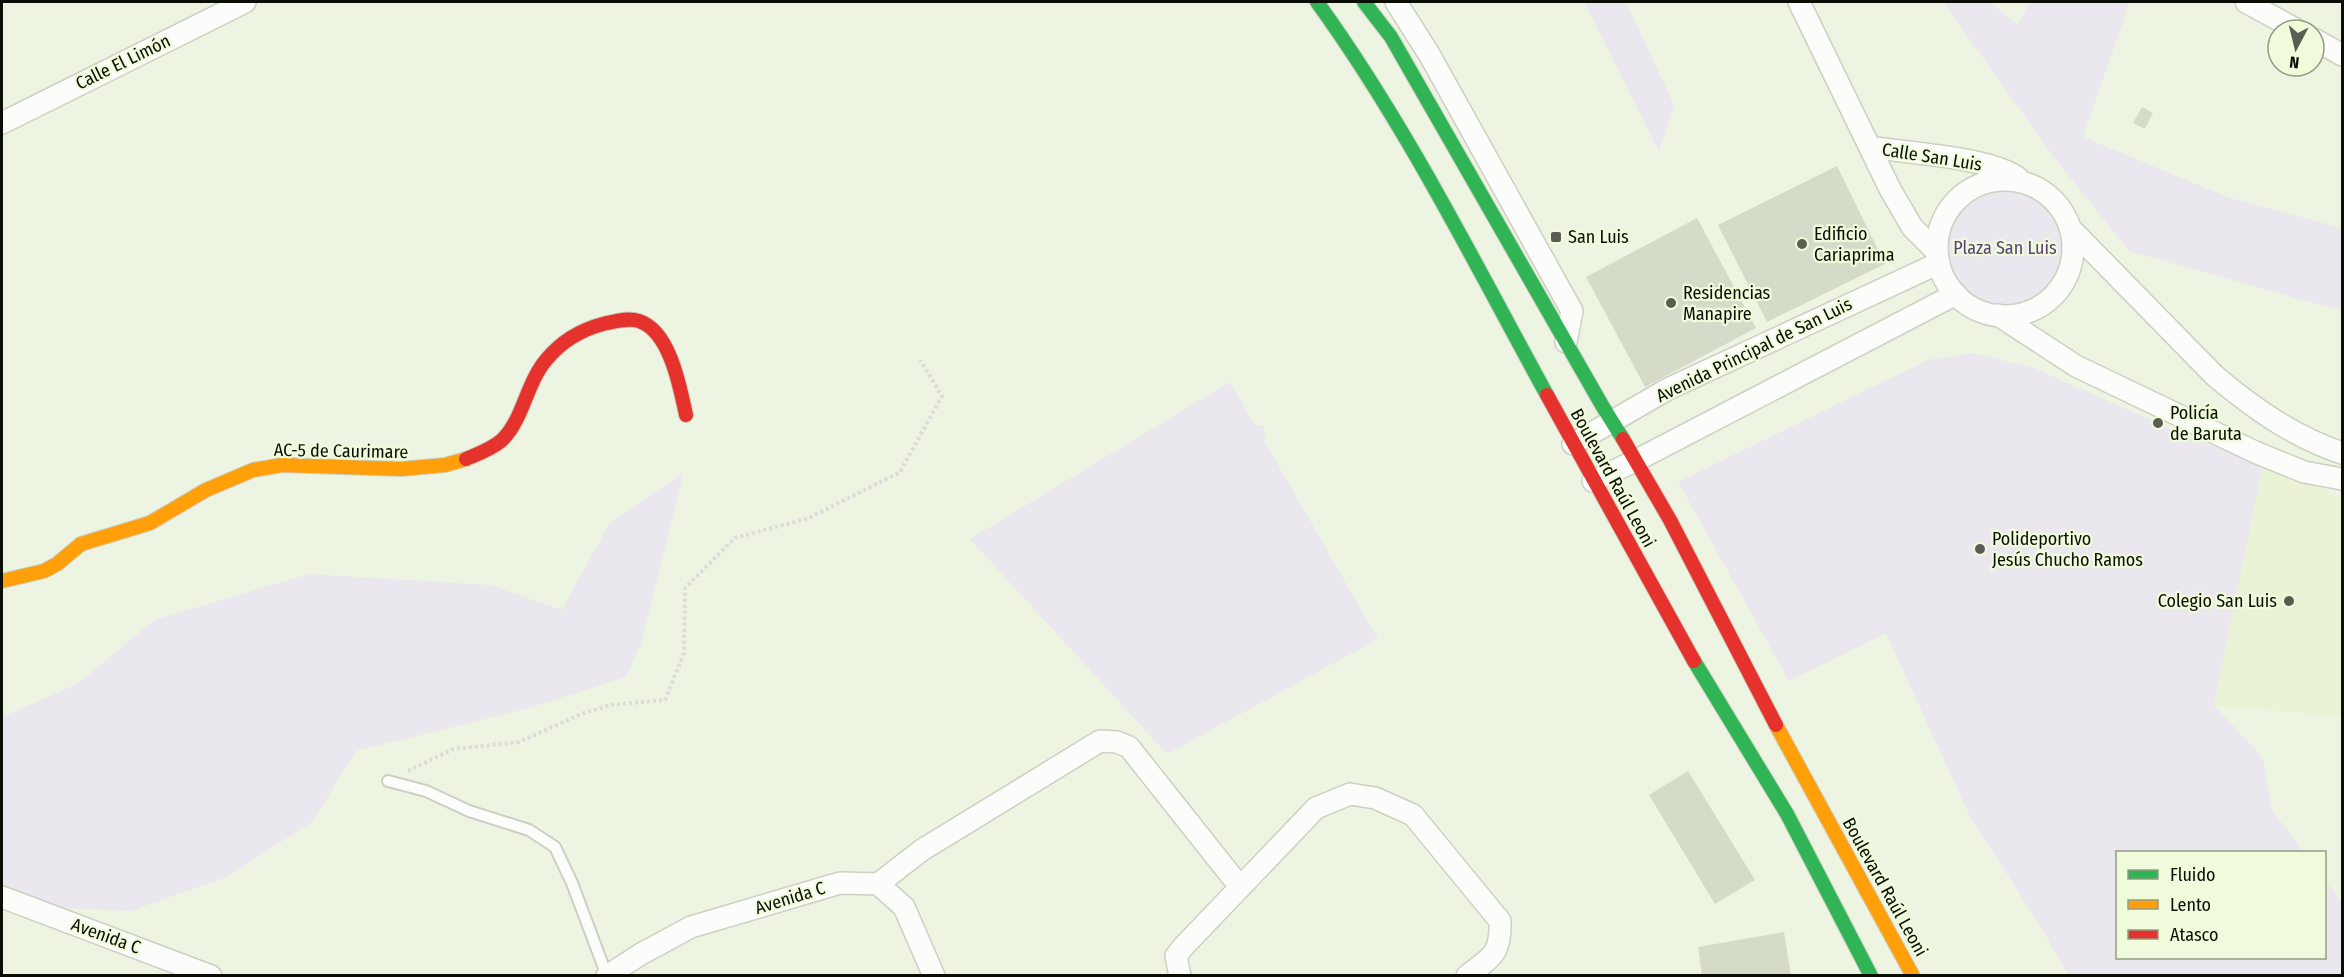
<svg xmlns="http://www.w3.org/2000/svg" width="2344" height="977" font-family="'Fira Sans Condensed',sans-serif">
<rect width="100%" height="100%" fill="#eef4e2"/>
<path fill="#eaf3d6" d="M2263,465L2342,497V717L2214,705Z"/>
<g fill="#ebe7ee">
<path d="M1584,2H1626L1674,105L1659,152Z"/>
<path d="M1943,2H1990L2017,25L2030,2H2126L2129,4L2083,137L2230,198L2342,228V311L2129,251L2056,160Z"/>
<circle cx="2005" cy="248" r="68"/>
<path d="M1973,353L2034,368L2182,434L2263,465L2214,705L2263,758L2272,810L2304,852H2118V958H2324L2325,880L2342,903V975H2068L2038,922L1971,819L1886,633L1789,681L1678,482L1928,360Z"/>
<path d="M1230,382L1255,425H1264L1265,442L1378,639L1167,754L970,539Z"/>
<path d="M684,472L641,643L626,677L529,708L356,751L313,821L227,877L130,911L61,908L2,891V717L79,683L154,620L309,574L490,585L562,610L609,524Z"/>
</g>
<g fill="#d5dbc9">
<path d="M2142,107L2153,113L2145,129L2133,123Z"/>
<path d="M1837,166L1885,264L1767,322L1718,225Z"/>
<path d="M1697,218L1756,328L1645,387L1586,277Z"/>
<path d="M1688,771L1755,880L1715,904L1649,795Z"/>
<path d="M1784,932L1791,976H1702L1698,947Z"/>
</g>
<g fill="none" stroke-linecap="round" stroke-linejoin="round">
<g stroke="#ccd0c2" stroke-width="14">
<path id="lane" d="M388,781L426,791L469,811L529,830L555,847L572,883L607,976"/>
</g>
<g stroke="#ccd0c2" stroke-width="24">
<g id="street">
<path d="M1396,2L1429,54L1572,311L1566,342"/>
<path d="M1799,2L1890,189L1912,227L1937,252"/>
<path d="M2246,2L2297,30"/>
<path d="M2314,39L2342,55"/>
<path d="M2,123L245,2"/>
<path d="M1870,147C1906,153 1991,157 2018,178"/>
<circle cx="2005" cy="248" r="68"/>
<path d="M2070,228L2215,376C2253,408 2294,437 2342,453"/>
<path d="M1998,315L2076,366L2255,452L2304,472L2342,479"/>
<path d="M1573,444L1668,389L1939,263"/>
<path d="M1593,481L1637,460L1956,294"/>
<path d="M878,884L922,850L1100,741L1117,742L1129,747L1240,887"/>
<path d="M2,897L211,976"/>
<path d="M607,976L641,954L691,927L840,883L878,884L904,907L934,976"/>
<path d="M1180,976L1176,956L1183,947L1316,808L1350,794L1375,798L1413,815L1500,921C1501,955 1492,956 1467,976"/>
</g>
</g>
<g stroke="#ccd0c2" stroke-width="16">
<g id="fast">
<path d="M1317,2C1406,125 1474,262 1547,395"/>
<path d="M1364,2L1391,37L1603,407L1623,439"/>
<path d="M1694,661L1787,814L1871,976"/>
</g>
</g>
<g stroke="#ccd0c2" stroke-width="16">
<g id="slow">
<path d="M2,581L44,571L57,564L81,544L150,523L206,490L253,470L282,465L401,469L445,465L466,459"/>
<path d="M1776,725L1913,976"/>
</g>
</g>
<g stroke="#ccd0c2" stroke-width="16">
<g id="jam">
<path d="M1547,395L1694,661"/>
<path d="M1623,439L1670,520L1776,725"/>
<path d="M466,459C478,454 492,449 502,440C523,420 526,384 546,360C560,343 580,330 603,324C613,322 628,317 639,321C670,331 680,387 686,415"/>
</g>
</g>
<path stroke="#dadcd7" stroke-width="4" stroke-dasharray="3 3" stroke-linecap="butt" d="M408,771L453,749L519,742L581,714L610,705L665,700L684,653L685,588L735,538L809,518L900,472L942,396L920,360"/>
<use href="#lane" stroke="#fcfdfb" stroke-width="10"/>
<use href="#street" stroke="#fcfdfb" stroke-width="21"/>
<use href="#fast" stroke="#30b455" stroke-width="14"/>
<use href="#slow" stroke="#ff9f0a" stroke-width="14"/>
<use href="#jam" stroke="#e5322d" stroke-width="14"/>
</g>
<g fill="#5a5e52" stroke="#f0fbdb" stroke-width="2">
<rect x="1550" y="231" width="12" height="12" rx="3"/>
<circle cx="1802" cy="244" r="6"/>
<circle cx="1671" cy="303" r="6"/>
<circle cx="2158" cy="423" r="6"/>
<circle cx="1980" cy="549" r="6"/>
<circle cx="2289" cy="601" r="6"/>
</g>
<g text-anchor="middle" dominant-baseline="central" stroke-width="4.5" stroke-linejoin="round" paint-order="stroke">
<g font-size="18" fill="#0b0e05" stroke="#f0fbdb">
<text transform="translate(123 62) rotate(-26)">Calle El Limón</text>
<text transform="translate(1932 157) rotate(9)">Calle San Luis</text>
<text transform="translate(1754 350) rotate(-26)">Avenida Principal de San Luis</text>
<text transform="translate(341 451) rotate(1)">AC-5 de Caurimare</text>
<text transform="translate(1613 478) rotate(61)">Boulevard Raúl Leoni</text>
<text transform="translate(1885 887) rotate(61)">Boulevard Raúl Leoni</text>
<text transform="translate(790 898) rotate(-17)">Avenida C</text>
<text transform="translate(106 936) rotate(20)">Avenida C</text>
</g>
<g font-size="18" fill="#0b0e05" stroke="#f0fbdb" text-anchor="start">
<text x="1814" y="234">Edificio<tspan x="1814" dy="21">Cariaprima</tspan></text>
<text x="1568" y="237">San Luis</text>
<text x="1683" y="293">Residencias<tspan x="1683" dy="21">Manapire</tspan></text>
<text x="2170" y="413">Policía<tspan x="2170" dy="21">de Baruta</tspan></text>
<text x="1992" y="539">Polideportivo<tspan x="1992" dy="21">Jesús Chucho Ramos</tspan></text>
<text x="2277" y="601" text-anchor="end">Colegio San Luis</text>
</g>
<g font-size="18" fill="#5c3e79" stroke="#f0fbdb">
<text x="2005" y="248">Plaza San Luis</text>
</g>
</g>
<rect width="2344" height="977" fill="none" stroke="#0b0e05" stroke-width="6"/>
<rect x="2116" y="851" width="210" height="108" fill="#f0fbdb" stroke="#949c85" stroke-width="1.5"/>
<rect x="2128" y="870" width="30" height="9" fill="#30b455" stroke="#949c85" stroke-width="1.5"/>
<text x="2170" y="881" font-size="18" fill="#0b0e05">Fluido</text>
<rect x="2128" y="900" width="30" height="9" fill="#ff9f0a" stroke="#949c85" stroke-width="1.5"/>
<text x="2170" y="911" font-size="18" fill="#0b0e05">Lento</text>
<rect x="2128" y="930" width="30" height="9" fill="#e5322d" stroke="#949c85" stroke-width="1.5"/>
<text x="2170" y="941" font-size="18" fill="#0b0e05">Atasco</text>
<g transform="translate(2296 48) rotate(187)"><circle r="28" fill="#f0fbdb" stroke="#949c85" stroke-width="1.5"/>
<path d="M0-4.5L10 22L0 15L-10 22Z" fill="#5a5e52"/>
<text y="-9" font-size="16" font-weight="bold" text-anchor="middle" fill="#0b0e05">N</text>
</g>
</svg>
